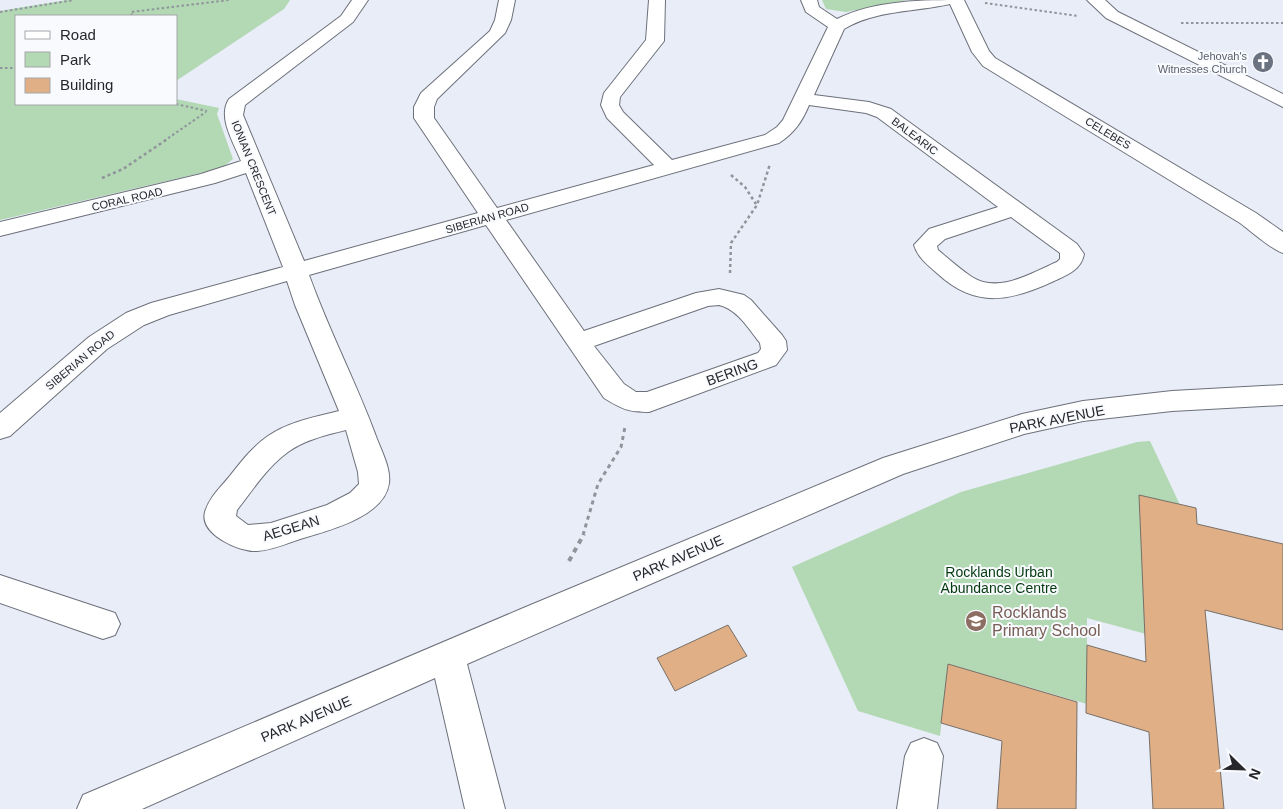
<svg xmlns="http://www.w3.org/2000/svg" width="1283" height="809" font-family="Arial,sans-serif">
<rect width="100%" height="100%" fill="#e8edf7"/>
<g fill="#b2d8b4">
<path d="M67,0H290L284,9L176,81V16H16V104H176V99L219,108L217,114L233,159L222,168L0,220V11Z"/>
<path d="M822,0H907L846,12L826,9Z"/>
<path d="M1150,441L1180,505L1146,634L1087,618V704L948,664L940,736L858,711L792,567L961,492L1137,442Z"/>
</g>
<g fill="#e0af86" stroke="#786f68">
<path d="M1139,495L1196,508L1197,524L1283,544V630L1205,610L1224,809H1153L1149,732L1086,713L1087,645L1146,662Z"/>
<path d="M728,625L747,656L675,691L657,658Z"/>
<path d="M948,664L1077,702L1076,809H997L1002,741L941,723Z"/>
</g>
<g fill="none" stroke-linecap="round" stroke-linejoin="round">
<g stroke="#6c707a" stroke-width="2">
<g id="minor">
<path d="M352,0H368L353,22L245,105L243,115L304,261L478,213L414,118V107L421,93L490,31L495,20L499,0H515L511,20L505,33L437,99L434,107V118L497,208L654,165L607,118L601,105L604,93L646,40L649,0H665L664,41L620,97L619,105L623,112L672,160L765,135L777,127L783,120L828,27L806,12L801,0H817L819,7L837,19C874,0 924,0 964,0L989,51L995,58L1256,213L1283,232V253C1272,250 1251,231 1240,223L983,66L972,52L950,4C915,12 875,10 844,29L814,95L869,102L891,109L1077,244L1084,254C1081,270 1067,275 1054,281C1011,301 976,309 938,274C928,265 918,258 914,245L929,229L998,207L877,117L866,113L809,105C802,122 794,133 779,143L506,220L584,331L696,293L719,289L744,295L751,300L782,335L786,341L787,350L776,365L649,412C628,412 622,409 604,398L486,225L309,275C329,331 357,384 377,439C382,452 391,469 389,483C385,517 327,531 300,539C286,544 272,550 257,551C239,552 199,534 205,512C209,498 220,488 229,477C240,463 252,447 268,436C288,422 315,417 339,411L295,305L287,281L169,315L144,325L107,349L10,436L0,439V413L89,337L126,313L151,303L283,267L246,173L215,183L0,236V222L201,174L241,161C234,143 217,117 229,99L341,16ZM1011,217L1060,253V259L1057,262C1031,273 999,294 972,277C960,269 949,259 938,250L937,246L945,239ZM719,305C737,309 749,329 760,343L761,349L758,353L647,392H636L624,384L594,346L708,306ZM346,430L358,472L359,484L350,493L327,505L271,523L248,525L236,516L237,510C252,491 267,467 288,452C304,440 326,435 346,430Z"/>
<path d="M1087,0H1105L1118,12L1283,94V107L1106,18Z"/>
<path d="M1283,385V405L1172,411L1083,421L1024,434L903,474L467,664L505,809H465L435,678L142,809H77L83,795L521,609L883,458L1022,414L1083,401L1172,391Z"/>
<path d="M0,575L115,613L120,624L115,635L103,639L0,603Z"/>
<path d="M924,738L937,743L943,756L937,809H897L905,756L911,743Z"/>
</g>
</g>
<g stroke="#90949b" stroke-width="2" stroke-dasharray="2.5 2.5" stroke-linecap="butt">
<path d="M985,3L1078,16"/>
<path d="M0,12L74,0"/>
<path d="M132,16L131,12L229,0"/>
<path d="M1181,23H1283"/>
<path d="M0,68H16"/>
<path d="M176,104L207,111"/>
<path d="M164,141L206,112"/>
</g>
<g stroke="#90949b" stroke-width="2.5" stroke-dasharray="3 3" stroke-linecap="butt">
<path d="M731,175L745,187L756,204"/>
<path d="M102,178L123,169L166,140"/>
<path d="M730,273L731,243L757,205L770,164"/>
</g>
<path stroke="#90949b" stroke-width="3" stroke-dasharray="4 4" stroke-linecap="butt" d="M583,535L598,484L621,447L625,427"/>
<path stroke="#90949b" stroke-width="4" stroke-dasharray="5 5" stroke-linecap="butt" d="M569,561L584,534"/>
<use href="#minor" fill="#fff" fill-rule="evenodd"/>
</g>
<defs>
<g id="church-disc" transform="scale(1.125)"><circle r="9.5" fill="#6b7280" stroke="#f8fafe"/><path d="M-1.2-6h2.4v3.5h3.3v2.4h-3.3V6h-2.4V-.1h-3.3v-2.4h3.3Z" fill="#fff"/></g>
<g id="school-disc" transform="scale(1.125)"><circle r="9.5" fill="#8d6e63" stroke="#f8fafe"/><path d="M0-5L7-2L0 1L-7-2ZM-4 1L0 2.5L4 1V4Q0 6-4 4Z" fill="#fff"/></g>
</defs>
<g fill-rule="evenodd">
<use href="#church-disc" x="1263" y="62"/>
<use href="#school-disc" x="976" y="621"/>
</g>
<g text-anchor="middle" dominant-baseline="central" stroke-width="4" stroke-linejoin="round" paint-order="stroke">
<g font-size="11" fill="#5b616d" stroke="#f8fafe" text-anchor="end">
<text x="1247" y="56">Jehovah's<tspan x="1247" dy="13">Witnesses Church</tspan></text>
</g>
<g font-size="11" fill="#25272b" stroke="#f8fafe">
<text transform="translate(1108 133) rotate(31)">CELEBES</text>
<text transform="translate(915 136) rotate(37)">BALEARIC</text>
<text transform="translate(254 168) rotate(68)">IONIAN CRESCENT</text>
<text transform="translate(127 199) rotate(-13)">CORAL ROAD</text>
<text transform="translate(487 218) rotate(-16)">SIBERIAN ROAD</text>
<text transform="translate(80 360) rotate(-40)">SIBERIAN ROAD</text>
</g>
<g font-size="14" fill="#25272b" stroke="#f8fafe">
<text transform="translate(732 372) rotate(-20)">BERING</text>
<text transform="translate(1057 419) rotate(-11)">PARK AVENUE</text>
<text transform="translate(291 528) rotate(-17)">AEGEAN</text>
<text transform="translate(678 558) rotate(-23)">PARK AVENUE</text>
<text transform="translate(306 719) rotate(-23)">PARK AVENUE</text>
</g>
<g font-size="14" fill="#053a0f" stroke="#f8fafe">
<text x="999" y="572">Rocklands Urban<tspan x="999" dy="16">Abundance Centre</tspan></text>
</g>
<g font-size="16" fill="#785e54" stroke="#f8fafe" text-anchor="start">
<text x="992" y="612">Rocklands<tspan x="992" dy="18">Primary School</tspan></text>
</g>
</g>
<rect x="15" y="15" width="162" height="90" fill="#f8fafe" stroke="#a4a6aa"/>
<rect x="25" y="31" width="25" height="8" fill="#ffffff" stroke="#a4a6aa"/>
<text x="60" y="40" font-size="15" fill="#25272b">Road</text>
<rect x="25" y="52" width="25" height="15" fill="#b2d8b4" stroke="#a4a6aa"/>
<text x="60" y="65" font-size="15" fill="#25272b">Park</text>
<rect x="25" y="78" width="25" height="15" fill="#e0af86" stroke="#a4a6aa"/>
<text x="60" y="90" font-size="15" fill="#25272b">Building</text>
<g transform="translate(1243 769) rotate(113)" stroke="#f8fafe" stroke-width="4" paint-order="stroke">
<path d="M0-4L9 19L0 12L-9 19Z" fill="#25272b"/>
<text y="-8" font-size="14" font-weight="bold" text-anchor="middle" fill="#25272b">N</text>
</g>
</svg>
